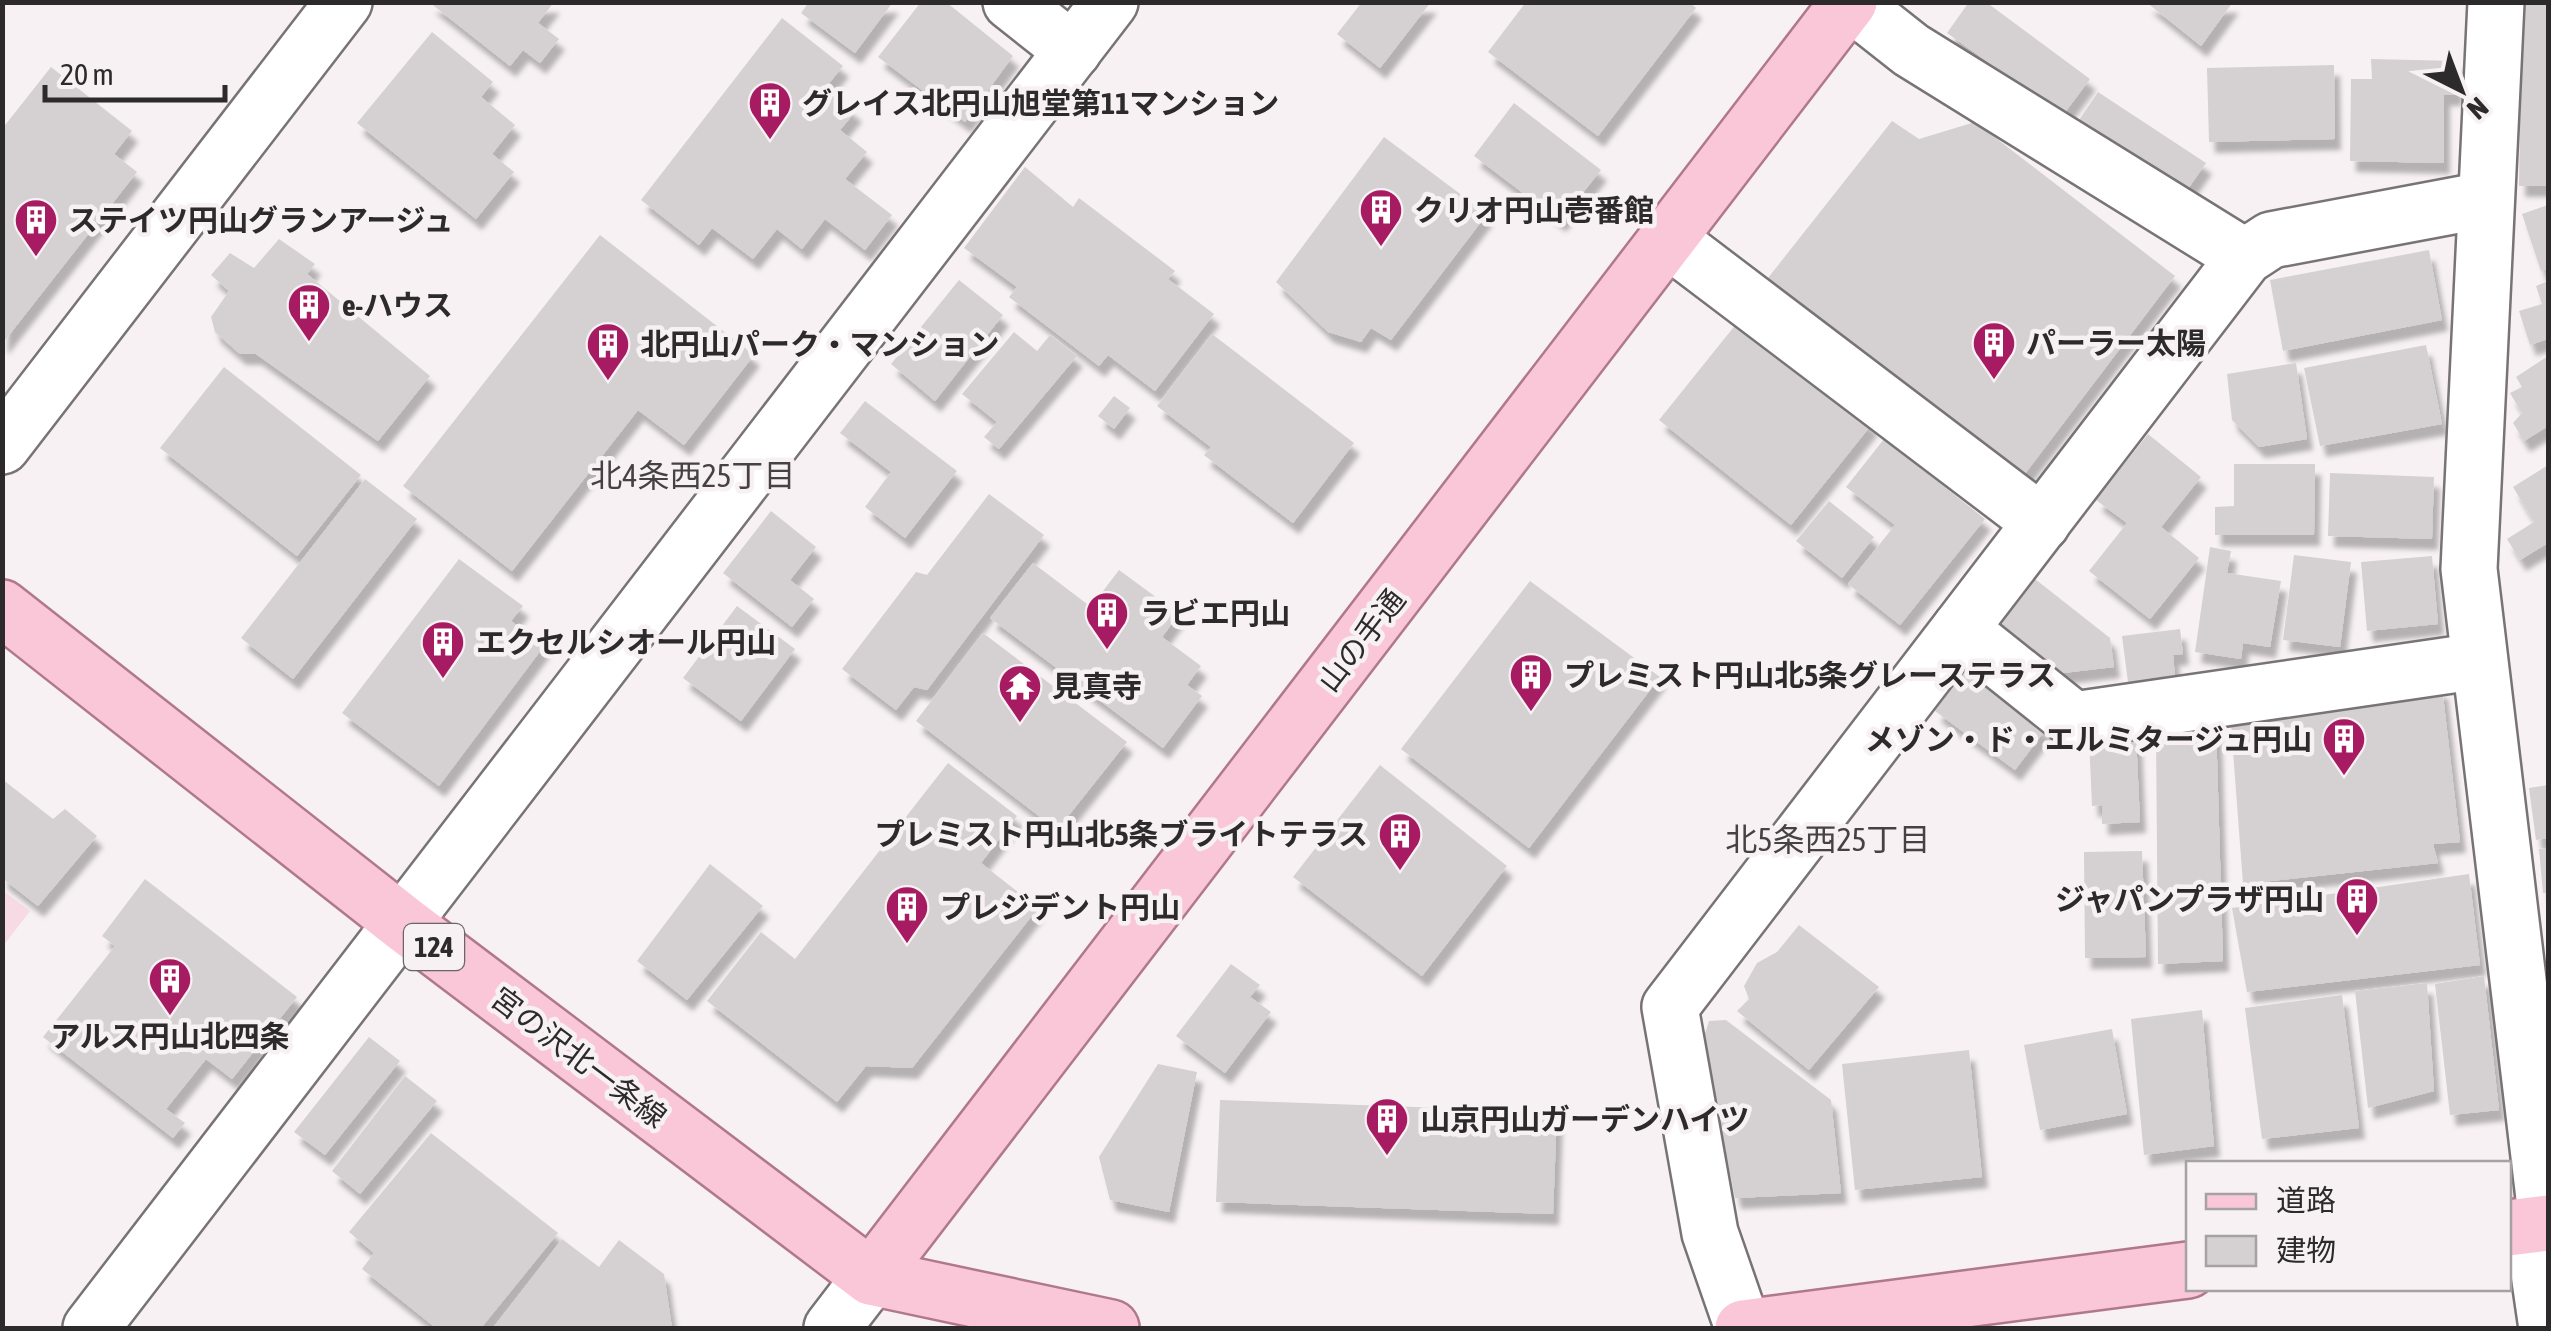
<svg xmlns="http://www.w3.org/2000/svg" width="2551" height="1331" font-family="'Asap Condensed','Noto Sans JP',sans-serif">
<defs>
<filter id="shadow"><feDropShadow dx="6" dy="11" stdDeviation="2.5" flood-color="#0004"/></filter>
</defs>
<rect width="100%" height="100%" fill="#f7f1f3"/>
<path fill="#f7dae3" d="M2,890L30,911L3,946H2Z"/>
<g fill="#d5d0d1" filter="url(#shadow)">
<path d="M429,2H554L538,23L559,39L540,63L523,50L510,66Z"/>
<path d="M809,2H893L855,53L801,13Z"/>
<path d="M921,2H946L1013,56L965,122L878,57Z"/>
<path d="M1362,2H1431L1380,68L1337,34Z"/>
<path d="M1526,2H1689L1696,8L1598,136L1488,52Z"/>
<path d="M1969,2H1986L2090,79L2063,115L1947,33Z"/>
<path d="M2146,2H2233L2201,46Z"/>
<path d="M2522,2H2548V186H2519Z"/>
<path d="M782,18L843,66L826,87L856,111L840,130L867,152L845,179L892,215L865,250L825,219L802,249L777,229L753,259L712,228L699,245L641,200Z"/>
<path d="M432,32L493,82L481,97L515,125L492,154L514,172L476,219L357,123Z"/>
<path d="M2371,59L2457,61L2456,95H2444V163L2350,161L2351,79H2372Z"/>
<path d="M2334,65L2335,139L2209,142L2207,68Z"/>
<path d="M51,67L132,131L114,154L137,172L2,344V129Z"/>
<path d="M2098,92L2206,163L2185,193L2077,123Z"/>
<path d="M1514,103L1601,170L1560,221L1474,156Z"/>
<path d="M1892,121L1919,139L1975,122L2175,276L2021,479L1764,283Z"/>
<path d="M1384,137L1487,214L1391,340L1371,328L1361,342L1328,332L1276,282Z"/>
<path d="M1025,167L1073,207L1079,198L1175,271L1168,279L1214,314L1155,391L1108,355L1099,366L1009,297L1017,287L964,248Z"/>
<path d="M2548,205V268L2541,271L2522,214Z"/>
<path d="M600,235L754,355L684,445L638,410L512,571L403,486Z"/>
<path d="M279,239L315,264L307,274L430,376L378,441L256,354H240L215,332L211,317L229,291L211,275L230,253L254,268Z"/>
<path d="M2429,250L2442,320L2283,351L2270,280Z"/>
<path d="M959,280L1003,315L935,401L891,364Z"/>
<path d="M2548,281V339L2530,345L2519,311L2542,304L2536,286Z"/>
<path d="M1741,318L1872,424L1791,525L1659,420Z"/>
<path d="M1014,332L1037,351L1050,335L1077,356L999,449L984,437L997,422L962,394Z"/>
<path d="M1212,334L1354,443L1293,523L1204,455L1211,447L1157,406Z"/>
<path d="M2426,345L2442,424L2320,446L2304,368Z"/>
<path d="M2548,356V426L2524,441L2513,423L2522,413L2510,393L2522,387L2516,377Z"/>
<path d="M2296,363L2307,439L2259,447L2232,420L2227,374Z"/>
<path d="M224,367L361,475L297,556L160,448Z"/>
<path d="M1114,396L1130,408L1114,429L1098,416Z"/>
<path d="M865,401L957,471L905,538L865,507L891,472L840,433Z"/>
<path d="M2148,434L2201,477L2161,527L2199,558L2150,619L2089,571L2127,523L2096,500Z"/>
<path d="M1884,439L1985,519L1900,625L1848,584L1895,525L1846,487Z"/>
<path d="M2234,464H2315L2314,535H2215V507L2234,506Z"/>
<path d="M2548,465V543L2520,560L2507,539L2534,522L2513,487Z"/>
<path d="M2330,473L2434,477L2432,539L2328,536Z"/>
<path d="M365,479L417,519L293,679L241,638Z"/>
<path d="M989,494L1044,535L927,690L914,687L896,710L842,669L916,572L927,575Z"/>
<path d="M1829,501L1874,537L1842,578L1796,541Z"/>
<path d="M771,511L816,547L790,580L814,599L792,627L723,573Z"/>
<path d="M2210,547L2231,551L2227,573L2281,581L2270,647L2243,643L2241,659L2195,652Z"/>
<path d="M2294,555L2351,562L2340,647L2283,640Z"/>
<path d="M2432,556L2438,624L2367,631L2361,562Z"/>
<path d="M459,559L523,606L511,621L544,646L439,786L342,713Z"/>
<path d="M1033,563L1091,607L1119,570L1179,614L1162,637L1201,666L1187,685L1202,696L1163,748L990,618Z"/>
<path d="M2035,579L2110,638L2114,667L2063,673L2000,624Z"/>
<path d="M1530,581L1660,677L1529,848L1401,749Z"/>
<path d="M737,606L795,649L741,721L683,678Z"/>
<path d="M2180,629L2183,654L2173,655L2175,676L2128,682L2122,636Z"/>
<path d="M983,633L1127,742L1057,830L916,721Z"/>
<path d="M1966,669L2046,729L2015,770L1935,711Z"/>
<path d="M2442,687L2460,842L2433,844L2438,863L2243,884L2230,711Z"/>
<path d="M2216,724L2223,961L2158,964L2156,734Z"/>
<path d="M2136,735L2140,822L2102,824V805L2092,806L2089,737Z"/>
<path d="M948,763L1017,816L981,863L1038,908L912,1068L866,1066L837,1102L707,1001L761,932L795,959Z"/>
<path d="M1380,765L1507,866L1422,976L1293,877Z"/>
<path d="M2,779L53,819L65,809L97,836L38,906L2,878Z"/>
<path d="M2548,785V838L2536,840L2529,788Z"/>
<path d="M2548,848V893H2543L2539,849Z"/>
<path d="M2142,851L2146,957L2085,958L2084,852Z"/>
<path d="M710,864L763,906L687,1000L637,961Z"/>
<path d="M2469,874L2480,965L2247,992L2232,908Z"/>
<path d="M145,879L297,997L232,1079L206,1059L166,1109L185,1123L173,1138L43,1037L115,946L102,936Z"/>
<path d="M1799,925L1879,987L1809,1070L1737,1011L1749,999L1744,986L1757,963L1777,952Z"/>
<path d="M1231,964L1260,985L1250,997L1271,1012L1225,1073L1176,1036Z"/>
<path d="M2484,976L2499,1110L2450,1115L2435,984Z"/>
<path d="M2427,983L2434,1091L2368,1108L2355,991Z"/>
<path d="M2342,995L2359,1128L2262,1139L2245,1008Z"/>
<path d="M2202,1010L2214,1146L2144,1155L2131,1019Z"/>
<path d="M1726,1020L1831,1100L1841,1193L1735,1198L1703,1040L1709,1021Z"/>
<path d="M2112,1029L2127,1114L2040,1130L2024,1045Z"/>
<path d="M369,1037L400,1061L325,1155L294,1132Z"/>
<path d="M1969,1050L1982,1177L1855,1190L1842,1064Z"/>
<path d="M1158,1064L1197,1072L1169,1212L1110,1200L1099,1157Z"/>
<path d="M405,1076L437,1101L360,1194L332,1171Z"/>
<path d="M1220,1100L1557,1112L1553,1214L1216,1202Z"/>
<path d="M431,1133L558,1233L481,1328H436L362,1269L374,1253L349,1232Z"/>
<path d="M562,1239L599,1267L619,1240L664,1274L672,1328H493Z"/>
</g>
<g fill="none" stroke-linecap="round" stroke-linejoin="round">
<g stroke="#787374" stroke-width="60">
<g id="minor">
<path d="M1011,2L1073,51"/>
<path d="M1850,2L1911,50L2245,257"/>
<path d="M2496,2L2469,569L2547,1223"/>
<path d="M1669,240L2042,523"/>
<path d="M2,446L344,2"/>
<path d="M1960,629L2074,720L2479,661"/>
<path d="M2532,1225L2547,1328"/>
<path d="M91,1328L1110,2"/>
<path d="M832,1328L871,1277"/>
<path d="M1743,1328L1710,1233L1670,1007L2245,257L2271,240L2484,200"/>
</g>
</g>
<g stroke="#b0788c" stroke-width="60">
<g id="major">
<path d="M2,608L404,924L871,1277L1111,1328"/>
<path d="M2508,1228L2548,1223"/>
<path d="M871,1277L1849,2"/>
<path d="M1743,1328L2188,1270"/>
</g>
</g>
<use href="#minor" stroke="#fff" stroke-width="55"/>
<use href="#major" stroke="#fac7d9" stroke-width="55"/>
</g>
<defs>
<g id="building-pin" transform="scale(2.25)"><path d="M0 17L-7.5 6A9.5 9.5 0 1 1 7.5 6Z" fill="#a61b61" stroke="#f7f1f3"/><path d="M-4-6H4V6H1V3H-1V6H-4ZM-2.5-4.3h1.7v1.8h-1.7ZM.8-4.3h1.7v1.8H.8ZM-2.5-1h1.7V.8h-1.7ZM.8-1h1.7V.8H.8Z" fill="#fff"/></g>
<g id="temple-pin" transform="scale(2.25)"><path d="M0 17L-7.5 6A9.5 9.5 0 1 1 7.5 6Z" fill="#a61b61" stroke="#f7f1f3"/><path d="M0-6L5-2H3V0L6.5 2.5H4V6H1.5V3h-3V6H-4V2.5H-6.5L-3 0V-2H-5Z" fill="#fff"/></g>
</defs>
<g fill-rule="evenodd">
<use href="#building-pin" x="770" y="103"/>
<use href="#building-pin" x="1381" y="210"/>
<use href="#building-pin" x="36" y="220"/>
<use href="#building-pin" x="309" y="305"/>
<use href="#building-pin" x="1994" y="343"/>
<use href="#building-pin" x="608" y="344"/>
<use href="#building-pin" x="1107" y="613"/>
<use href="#building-pin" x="443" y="642"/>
<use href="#building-pin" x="1531" y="675"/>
<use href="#temple-pin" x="1020" y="686"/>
<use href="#building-pin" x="2344" y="739"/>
<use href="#building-pin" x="1400" y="834"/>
<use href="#building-pin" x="2357" y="899"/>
<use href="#building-pin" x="907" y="907"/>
<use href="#building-pin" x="170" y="979"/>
<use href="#building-pin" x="1387" y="1119"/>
</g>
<g text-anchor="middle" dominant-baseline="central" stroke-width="9" stroke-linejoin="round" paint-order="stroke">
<rect fill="#f7f1f3" stroke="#696667" stroke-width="2.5" x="404" y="924" width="60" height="46" rx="8"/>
<g font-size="28" font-weight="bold" fill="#2c2a2b">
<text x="434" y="947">124</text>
</g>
<g font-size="30" font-weight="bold" fill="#2c2a2b" stroke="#f7f1f3" text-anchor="start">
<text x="802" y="103">グレイス北円山旭堂第11マンション</text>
<text x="1414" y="210">クリオ円山壱番館</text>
<text x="68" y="220">ステイツ円山グランアージュ</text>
<text x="342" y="305">e-ハウス</text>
<text x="2026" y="343">パーラー太陽</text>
<text x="640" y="344">北円山パーク・マンション</text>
<text x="1140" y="613">ラビエ円山</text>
<text x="476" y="642">エクセルシオール円山</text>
<text x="1564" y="675">プレミスト円山北5条グレーステラス</text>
<text x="1052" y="686">見真寺</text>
<text x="2312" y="739" text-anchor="end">メゾン・ド・エルミタージュ円山</text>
<text x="1368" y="834" text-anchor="end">プレミスト円山北5条ブライトテラス</text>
<text x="2324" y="899" text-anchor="end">ジャパンプラザ円山</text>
<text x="940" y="907">プレジデント円山</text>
<text x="170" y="1036" text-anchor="middle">アルス円山北四条</text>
<text x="1420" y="1119">山京円山ガーデンハイツ</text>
</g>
<g font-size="30" fill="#2c2a2b" stroke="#f7f1f3">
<text transform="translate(1361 640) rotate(-52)">山の手通</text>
<text transform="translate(579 1057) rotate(37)">宮の沢北一条線</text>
</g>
<g font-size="32" fill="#464243" stroke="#f7f1f3">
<text x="693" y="475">北4条西25丁目</text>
<text x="1828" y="839">北5条西25丁目</text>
</g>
</g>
<rect width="2551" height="1331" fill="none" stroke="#2c2a2b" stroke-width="10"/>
<rect x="2186" y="1161" width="325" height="130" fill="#f7f1f3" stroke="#a6a1a3" stroke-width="2.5"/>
<rect x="2206" y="1194" width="50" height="15" fill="#fac7d9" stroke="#a6a1a3" stroke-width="2.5"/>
<text x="2276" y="1211" font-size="30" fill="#2c2a2b">道路</text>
<rect x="2206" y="1236" width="50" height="30" fill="#d5d0d1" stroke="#a6a1a3" stroke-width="2.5"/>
<text x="2276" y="1261" font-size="30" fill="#2c2a2b">建物</text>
<g transform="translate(2461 90) rotate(138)" stroke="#f7f1f3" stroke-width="8" paint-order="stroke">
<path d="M0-8L18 38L0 25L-18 38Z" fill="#2c2a2b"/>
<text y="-15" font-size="28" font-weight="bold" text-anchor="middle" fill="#2c2a2b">N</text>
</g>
<path d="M45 85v15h180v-15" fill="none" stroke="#2c2a2b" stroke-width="5"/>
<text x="60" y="85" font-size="30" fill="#2c2a2b" stroke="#f7f1f3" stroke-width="8" paint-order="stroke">20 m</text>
</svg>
